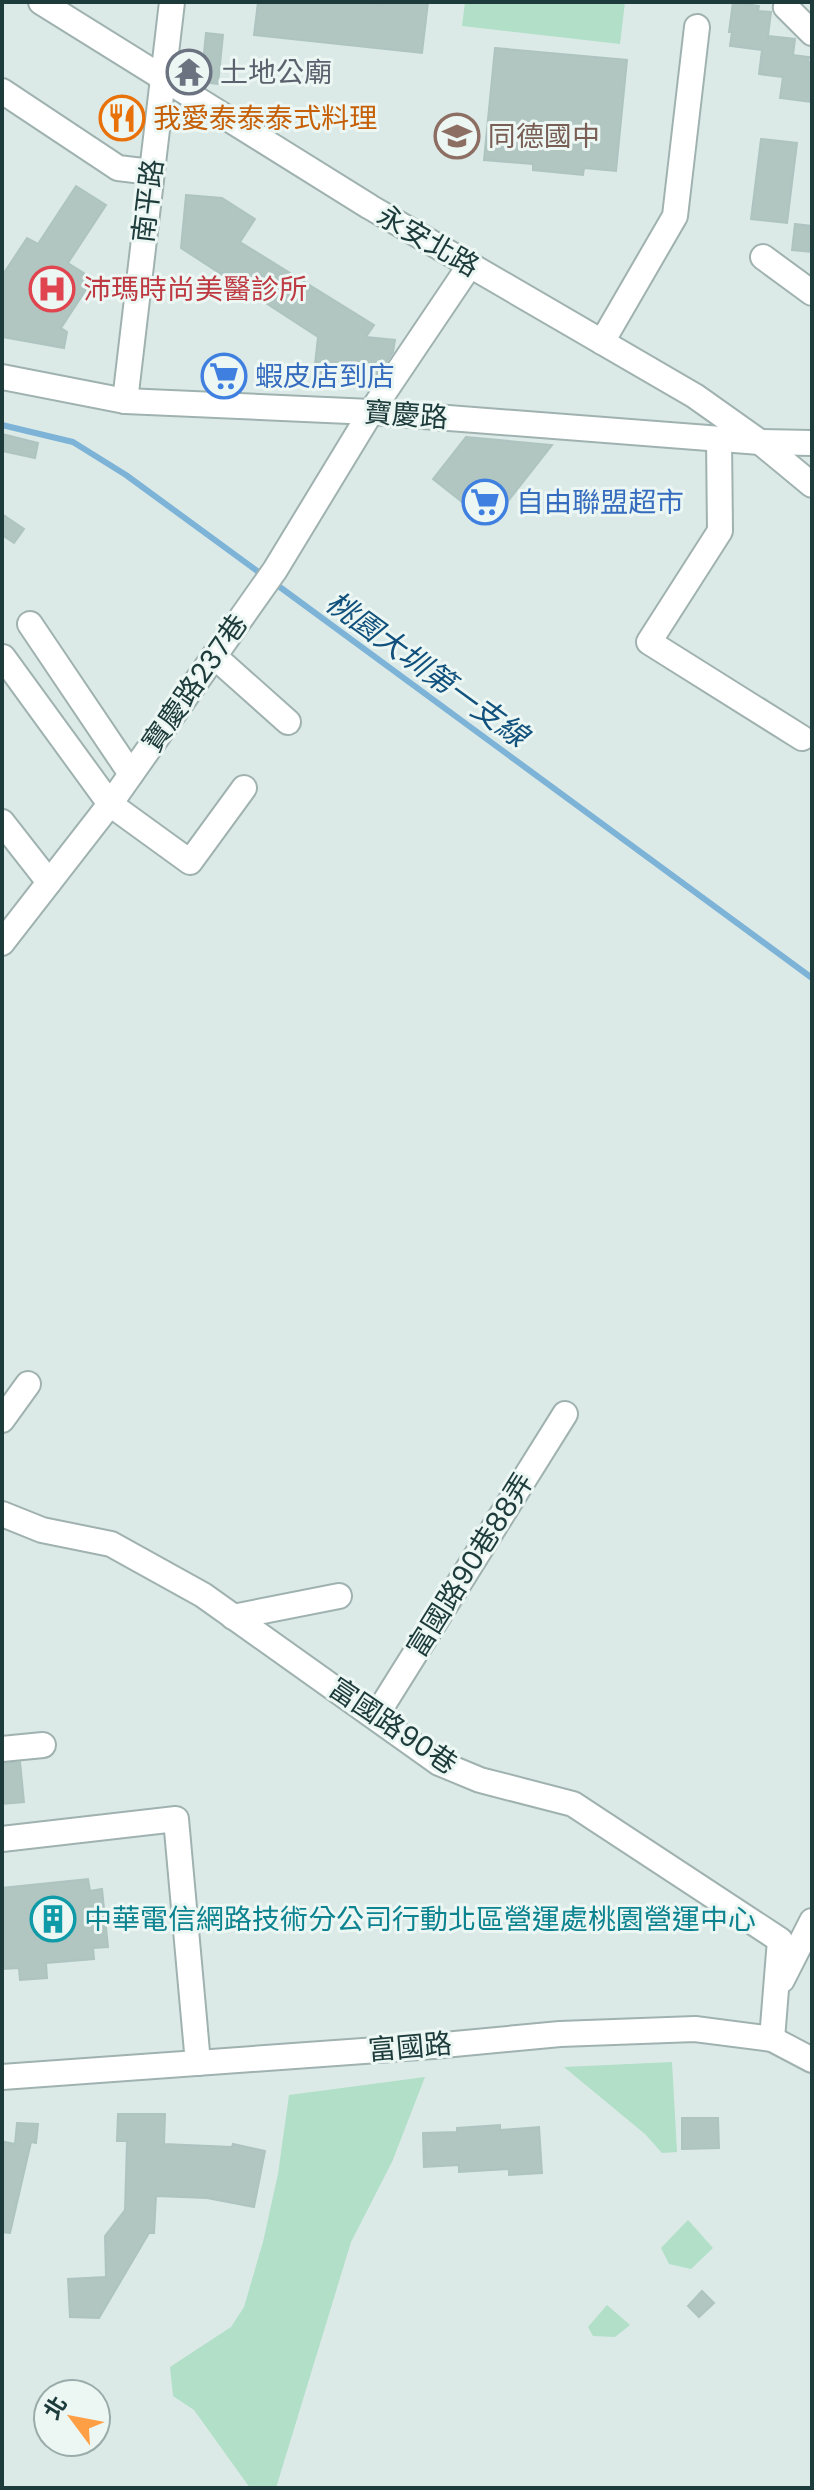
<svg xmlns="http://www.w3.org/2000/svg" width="814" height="2490" font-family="Poppins,'Noto Sans TC',sans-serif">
<rect width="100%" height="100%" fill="#dceae7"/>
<g fill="#b1dfc8">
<path d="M465,2H625L620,44L462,26Z"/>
<path d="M672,2062L677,2152L662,2153L645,2134L564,2067Z"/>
<path d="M425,2077L392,2162L351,2242L276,2488H250L194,2410L173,2396L170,2367L231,2327L244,2307L263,2242L278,2174L289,2095Z"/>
<path d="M688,2220L713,2248L691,2269L669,2264L661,2248Z"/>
<path d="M607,2305L630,2325L615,2337L593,2336L588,2327Z"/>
</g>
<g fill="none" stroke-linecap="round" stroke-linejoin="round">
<g stroke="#7cb3d7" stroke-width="6">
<path d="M2,425L73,442L126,475L264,576"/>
<path d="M273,582L812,978"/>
</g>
</g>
<g fill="#b1c5c1" stroke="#aec4c0" stroke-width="2">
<path d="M258,2H357L384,5V2H428L422,53L254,35Z"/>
<path d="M733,2L759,6L758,11L771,12L768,36L795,39L793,55L809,57L808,62H812V102L780,98L783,77L759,74L762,50L730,46L732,32H729Z"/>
<path d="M206,33L223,35L218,84L201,82Z"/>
<path d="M495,48L627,60L616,171L584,168L583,175L533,170V164L484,160Z"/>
<path d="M761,139L797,143L787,223L751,219Z"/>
<path d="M76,186L106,205L68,263L93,279L61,328L67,332L64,348L2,337V276L27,238L38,244Z"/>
<path d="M186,195L222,198L255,219L240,242L374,325L366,337L395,340L393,352L377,376L314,373L318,337L181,248Z"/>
<path d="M795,224L812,226V252L792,250Z"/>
<path d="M2,434L38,443L35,458L2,451Z"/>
<path d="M466,437L552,445L490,524L433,479Z"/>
<path d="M2,514L24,529L14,543L2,535Z"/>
<path d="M20,1762L24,1802L2,1804V1764Z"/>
<path d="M88,1879L90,1891L102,1889L108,1947L93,1948L94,1959L46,1963L47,1978L20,1980L19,1968L2,1969V1888Z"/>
<path d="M118,2114H165L164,2144L232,2147L233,2144L265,2151L254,2207L207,2198L156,2196L154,2233H149L99,2318L70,2317L68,2279L106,2277L105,2236L125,2210L127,2141H117Z"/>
<path d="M682,2118H718L719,2148L682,2149Z"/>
<path d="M17,2123L38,2124L36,2143L31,2142L10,2233L2,2232V2156L5,2142L15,2144Z"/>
<path d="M500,2125V2130L539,2127L542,2173L509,2175V2169L459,2172V2165L424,2167L423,2133L457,2132V2128Z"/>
<path d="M702,2291L714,2303L699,2317L688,2306Z"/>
</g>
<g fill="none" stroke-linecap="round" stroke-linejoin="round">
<g stroke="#9fb2b0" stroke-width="28">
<g id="minor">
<path d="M41,2L370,207L695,396L760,442L812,485"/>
<path d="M788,2L786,7L812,33"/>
<path d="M2,91L118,168L151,172"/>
<path d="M763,257L812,293"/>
<path d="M602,342L675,216L697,27"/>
<path d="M2,377L125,401L371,412L760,442L812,443"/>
<path d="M125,401L172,2"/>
<path d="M719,439L720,531L649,642L802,738"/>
<path d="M30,624L131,774"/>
<path d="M214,656L288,722"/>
<path d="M3,657L110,804L190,862L244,788"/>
<path d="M2,822L49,882"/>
<path d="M2,943L110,804L275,570L371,412L470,265"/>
<path d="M2,1420L28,1384"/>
<path d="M2,1514L42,1530L111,1544L203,1595L439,1763L480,1780L573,1804L780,1940L772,2039"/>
<path d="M233,1617L339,1596"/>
<path d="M376,1716L565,1414"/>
<path d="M2,1749L43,1745"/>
<path d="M2,1839L176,1819L198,2063"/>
<path d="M782,1980L812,1921"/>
<path d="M2,2077L433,2046L560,2034L695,2029L772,2039L812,2060"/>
</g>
</g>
<use href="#minor" stroke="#fff" stroke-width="24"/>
</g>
<defs>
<g id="temple-ring" transform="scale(2.3)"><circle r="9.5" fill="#ecf7f4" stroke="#6b7280" stroke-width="1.5"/><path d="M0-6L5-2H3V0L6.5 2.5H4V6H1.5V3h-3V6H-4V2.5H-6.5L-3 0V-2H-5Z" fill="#6b7280"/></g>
<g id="restaurant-ring" transform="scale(2.3)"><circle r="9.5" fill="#ecf7f4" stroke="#e8710a" stroke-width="1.5"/><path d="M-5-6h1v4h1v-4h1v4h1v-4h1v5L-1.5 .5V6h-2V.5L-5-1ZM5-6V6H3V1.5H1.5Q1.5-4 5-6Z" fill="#e8710a"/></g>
<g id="school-ring" transform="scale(2.3)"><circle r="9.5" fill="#ecf7f4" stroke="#8d6e63" stroke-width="1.5"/><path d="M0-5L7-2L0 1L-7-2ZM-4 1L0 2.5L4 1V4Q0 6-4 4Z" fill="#8d6e63"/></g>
<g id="hospital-ring" transform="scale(2.3)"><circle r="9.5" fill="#ecf7f4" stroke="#e0444e" stroke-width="1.5"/><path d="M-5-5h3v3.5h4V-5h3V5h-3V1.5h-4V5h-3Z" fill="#e0444e"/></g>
<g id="supermarket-ring" transform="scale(2.3)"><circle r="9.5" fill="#ecf7f4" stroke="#3f7fe0" stroke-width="1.5"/><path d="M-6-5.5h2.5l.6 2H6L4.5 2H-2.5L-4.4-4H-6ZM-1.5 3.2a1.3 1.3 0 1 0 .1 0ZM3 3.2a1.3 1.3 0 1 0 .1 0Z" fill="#3f7fe0"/></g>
<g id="building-ring" transform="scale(2.3)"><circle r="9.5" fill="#ecf7f4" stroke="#0f9aa8" stroke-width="1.5"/><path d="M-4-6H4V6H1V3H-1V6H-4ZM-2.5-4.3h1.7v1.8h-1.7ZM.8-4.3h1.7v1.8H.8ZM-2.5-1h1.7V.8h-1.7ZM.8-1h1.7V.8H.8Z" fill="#0f9aa8"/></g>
</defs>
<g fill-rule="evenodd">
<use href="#temple-ring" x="189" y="72"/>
<use href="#restaurant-ring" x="122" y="118"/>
<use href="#school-ring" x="457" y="136"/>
<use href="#hospital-ring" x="52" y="289"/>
<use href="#supermarket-ring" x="224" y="376"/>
<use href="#supermarket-ring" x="485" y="502"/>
<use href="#building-ring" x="53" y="1919"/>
</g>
<g text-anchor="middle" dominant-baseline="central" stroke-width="6" stroke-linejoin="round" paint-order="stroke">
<g font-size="28" fill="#5b616d" stroke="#ecf7f4" text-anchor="start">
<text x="220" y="72">土地公廟</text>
</g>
<g font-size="28" fill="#c56008" stroke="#ecf7f4" text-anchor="start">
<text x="153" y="118">我愛泰泰泰式料理</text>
</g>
<g font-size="28" fill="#785e54" stroke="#ecf7f4" text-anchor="start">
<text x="488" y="136">同德國中</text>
</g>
<g font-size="28" fill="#1c3b3a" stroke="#ecf7f4">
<text transform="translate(148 201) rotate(-83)">南平路</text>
<text transform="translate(428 241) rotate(30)">永安北路</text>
<text transform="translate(406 415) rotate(4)">寶慶路</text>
<text transform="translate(195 683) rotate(-55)">寶慶路237巷</text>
<text transform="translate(470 1565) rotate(-58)">富國路90巷88弄</text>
<text transform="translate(393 1726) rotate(34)">富國路90巷</text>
<text transform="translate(410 2047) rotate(-5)">富國路</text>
</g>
<g font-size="28" fill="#be3a42" stroke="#ecf7f4" text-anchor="start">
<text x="83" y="289">沛瑪時尚美醫診所</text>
</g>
<g font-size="28" fill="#366cbe" stroke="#ecf7f4" text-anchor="start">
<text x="255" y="376">蝦皮店到店</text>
<text x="516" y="502">自由聯盟超市</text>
</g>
<g font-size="28" fill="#0d838f" stroke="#ecf7f4" text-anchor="start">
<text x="84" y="1919">中華電信網路技術分公司行動北區營運處桃園營運中心</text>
</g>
<g font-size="30" font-style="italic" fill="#11517c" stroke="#ecf7f4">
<text transform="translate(427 669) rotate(36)">桃園大圳第一支線</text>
</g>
</g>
<rect width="814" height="2490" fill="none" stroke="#1c3b3a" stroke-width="8"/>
<g transform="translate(72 2418) rotate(302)"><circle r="38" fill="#ecf7f4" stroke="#99acaa" stroke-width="2"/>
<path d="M0-6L14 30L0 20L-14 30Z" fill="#ff9f45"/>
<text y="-12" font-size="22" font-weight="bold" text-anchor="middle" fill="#1c3b3a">北</text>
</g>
</svg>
